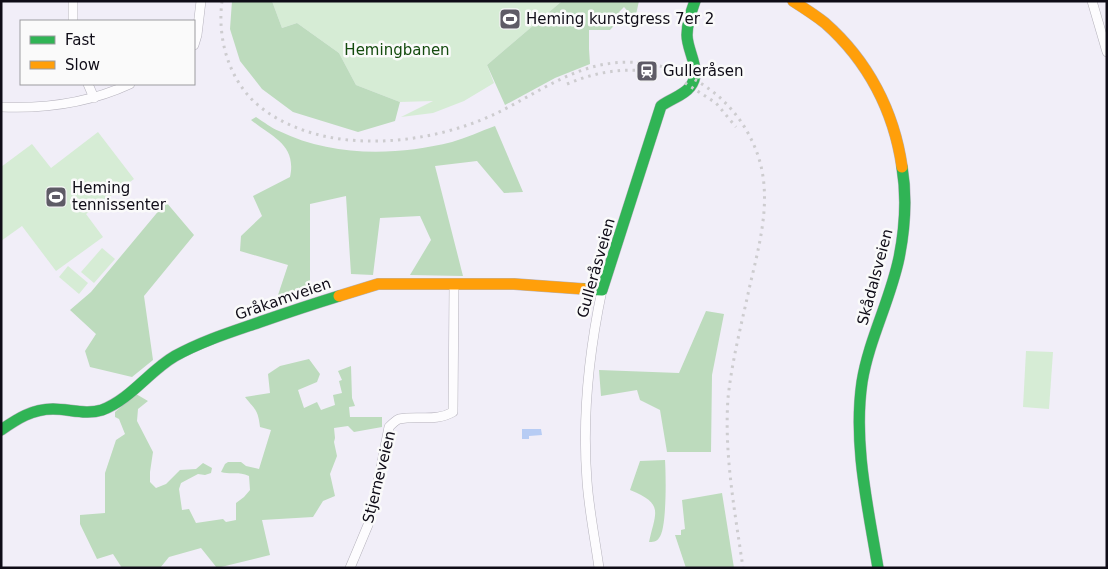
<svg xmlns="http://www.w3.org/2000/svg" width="1108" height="569" font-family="'DejaVu Sans',sans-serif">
<rect width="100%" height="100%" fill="#f1eef8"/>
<g fill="#d6ecd5">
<path d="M272,1H562L487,65L494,83L464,101L433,113L401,117L433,101L400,102L356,85L339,53L297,23L282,28Z"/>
<path d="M98,132L134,179L86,214L103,237L56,271L22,226L1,241V167L32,144L51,168Z"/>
<path d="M102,248L115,259L94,283L81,272Z"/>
<path d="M68,266L88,283L79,294L59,277Z"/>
<path d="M1026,351L1053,352L1049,409L1023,407Z"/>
</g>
<g fill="#bddbbd">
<path d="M232,1H272L282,28L297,23L339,53L356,85L400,102L395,121L358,132L293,112L262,89L240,61L230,29Z"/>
<path d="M562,1H639L635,19L624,7L619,12L623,16L610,30H589V49L590,64L555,78L505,105L487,65Z"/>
<path d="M256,117C264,122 271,128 279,131C332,157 396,156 452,142C466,138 481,131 495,126L523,192L504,193L477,161L435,166L463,276L410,275L431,240L420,216L380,218L373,275L351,274L346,196L310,204V292L277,298L288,265L240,251L241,236L262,216L253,196L290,177C297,145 272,137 251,120Z"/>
<path d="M166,202L194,235L144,296L153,360L132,377L90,367L85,351L96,334L70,310L91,292Z"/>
<path d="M706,311L724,314L712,375L711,452H667L660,410L640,400L637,390L601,396L599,370L679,373Z"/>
<path d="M309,359L320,374L317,382L298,390L304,408L317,402L321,410L335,405L333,395L342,393L339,381L342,380L338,371L351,366L352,398L355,406L349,407L350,417H382V427L354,432L348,426L334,428L335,438L334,442L337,456L330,474L335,496L323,501L313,517L262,520L270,555L217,568L201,548L169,557L160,568H122L113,554L97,559L80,524V515L105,513V473L116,440L125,434L119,419L115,417V412L136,394L148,401L138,409L137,421L153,452L150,472V482L156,488L166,484L180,470L196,469L203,463L212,468L211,473L205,475L198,474L181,483L179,489L182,510L189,509L196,523L223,519L226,522L236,520V503L244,497L250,490L249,476C238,471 232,475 221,472L225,464L228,462H241L246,466L259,469L271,430L260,427C258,409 255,410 245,397L270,393L268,374L280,366Z"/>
<path d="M665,460C666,474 667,530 659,538C657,542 652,542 649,542C656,511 664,504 630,490L640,461Z"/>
<path d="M722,493L734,568H686L675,535H681V530L685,529L682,500Z"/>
</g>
<path fill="#b7ccf4" d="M522,429H541L542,435L529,436V439H522Z"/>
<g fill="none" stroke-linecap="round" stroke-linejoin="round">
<g stroke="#b5b2bc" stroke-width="10">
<g id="street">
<path d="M73,1V21"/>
<path d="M1092,1L1107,52"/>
<path d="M194,45L197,35L201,1"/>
<path d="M88,84L94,98"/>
<path d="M1,107C47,109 89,103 130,84"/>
<path d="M350,568L368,525L373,507L389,427C392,424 396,420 399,419C418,415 435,422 453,412L454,285"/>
<path d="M599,568C595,539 589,510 587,481C582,417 589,352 602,290"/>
</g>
</g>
<g stroke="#b5b2bc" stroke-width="12">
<g id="fast">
<path d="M584,289L602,290L661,106C670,99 683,96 690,87C703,71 687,52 687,35C687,23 691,12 695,1"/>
<path d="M1,430C17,419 32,409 53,409C69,409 86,415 102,410C131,399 149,371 175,356C202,341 231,332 260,322C286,313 313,304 339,296"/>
<path d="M878,568C868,507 853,444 862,382C869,339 890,301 899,258C905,228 907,197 902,167"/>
</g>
</g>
<g stroke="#b5b2bc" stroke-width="12">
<g id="slow">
<path d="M793,1C804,8 815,15 825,23C868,61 894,111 902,167"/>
<path d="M339,296L378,284H514L584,289"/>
</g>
</g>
<use href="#street" stroke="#fdfcfe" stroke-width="9"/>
<use href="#fast" stroke="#30b455" stroke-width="11"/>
<use href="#slow" stroke="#ff9f0a" stroke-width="11"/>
<g stroke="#cdcccf" stroke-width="3" stroke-dasharray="2.5 5" stroke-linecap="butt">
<path d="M222,1C217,39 229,81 259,106C322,157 427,146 495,114C526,99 556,78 589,68C651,49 719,78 749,135C776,184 762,234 750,285C742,322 732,360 728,398C724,455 735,512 743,568"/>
<path d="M685,83L716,103L736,127"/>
<path d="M567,84C593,73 619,68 647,71"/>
</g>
</g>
<defs>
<g id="stadium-square" transform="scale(1.125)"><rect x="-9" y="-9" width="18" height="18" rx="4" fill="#5e5b66" stroke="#fafafa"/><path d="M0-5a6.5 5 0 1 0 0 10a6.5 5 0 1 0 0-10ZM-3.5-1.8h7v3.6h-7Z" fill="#fff"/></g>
<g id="station-square" transform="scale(1.125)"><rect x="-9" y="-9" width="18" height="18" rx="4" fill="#5e5b66" stroke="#fafafa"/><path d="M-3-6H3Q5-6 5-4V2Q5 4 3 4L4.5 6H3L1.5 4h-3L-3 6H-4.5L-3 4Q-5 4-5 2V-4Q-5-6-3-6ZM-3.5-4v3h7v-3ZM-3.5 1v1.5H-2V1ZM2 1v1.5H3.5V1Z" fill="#fff"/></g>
</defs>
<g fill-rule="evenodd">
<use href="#stadium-square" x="510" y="19"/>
<use href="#station-square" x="647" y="71"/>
<use href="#stadium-square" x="56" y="197"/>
</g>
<g text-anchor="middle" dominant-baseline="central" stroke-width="5" stroke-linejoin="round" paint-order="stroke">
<g font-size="15" fill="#0f0c17" stroke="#fafafa" text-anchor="start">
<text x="526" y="19">Heming kunstgress 7er 2</text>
<text x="663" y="71">Gulleråsen</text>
<text x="72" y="188">Heming<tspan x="72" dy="17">tennissenter</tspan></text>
</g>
<g font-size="15" fill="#144b0e" stroke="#fafafa">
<text x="397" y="50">Hemingbanen</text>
</g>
<g font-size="15" fill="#0f0c17" stroke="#fafafa">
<text transform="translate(596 268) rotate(-74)">Gulleråsveien</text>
<text transform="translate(875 277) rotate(-75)">Skådalsveien</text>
<text transform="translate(283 299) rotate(-19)">Gråkamveien</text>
<text transform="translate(379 477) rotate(-76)">Stjerneveien</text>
</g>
</g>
<rect width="1108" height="569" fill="none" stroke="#0f0c17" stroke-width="5"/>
<rect x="20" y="20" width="175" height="65" fill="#fafafa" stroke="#9c9b9f"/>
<rect x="30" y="36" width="25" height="8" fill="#30b455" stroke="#9c9b9f"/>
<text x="65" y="45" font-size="15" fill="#0f0c17">Fast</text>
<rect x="30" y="61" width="25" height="8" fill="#ff9f0a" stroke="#9c9b9f"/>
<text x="65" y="70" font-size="15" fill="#0f0c17">Slow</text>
</svg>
